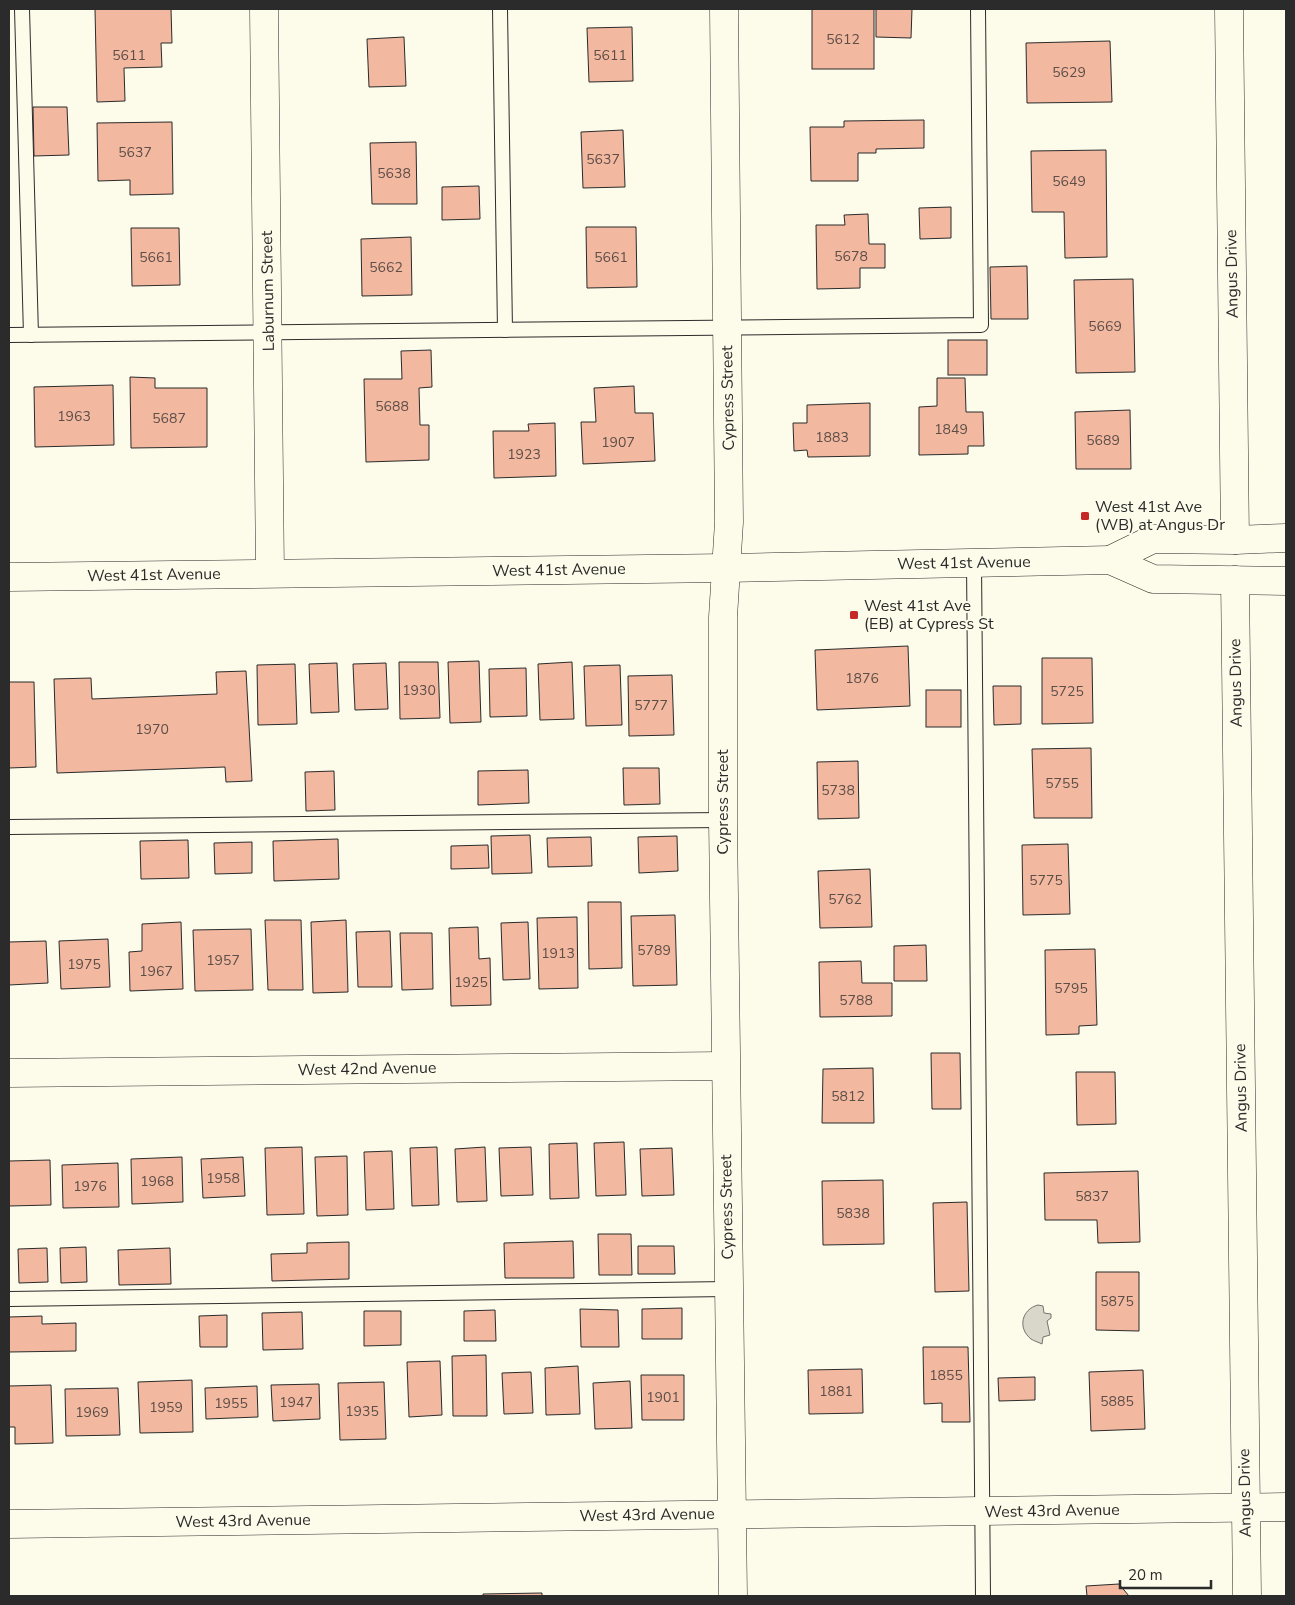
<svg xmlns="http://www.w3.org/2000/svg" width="1295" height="1605" font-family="'Nunito Sans',sans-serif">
<rect width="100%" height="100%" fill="#fdfbea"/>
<path fill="#d8d7c9" stroke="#74746e" d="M1038,1305L1043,1306L1044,1313L1051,1314V1318L1047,1321L1050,1335L1043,1337L1042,1344C1038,1342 1034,1341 1031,1339C1017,1328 1022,1309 1038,1305Z"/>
<g fill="#f2b8a0" stroke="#2b2b2b">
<path d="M95,9H171L172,43H161L162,67L124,68L125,101L97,102Z"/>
<rect x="812" y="9" width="62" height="60"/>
<path d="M876,9H912L911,38L876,37Z"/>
<path d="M632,27L633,81L589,82L587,28Z"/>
<path d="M404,37L406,86L369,87L367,39Z"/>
<path d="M1110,41L1112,102L1027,103L1026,43Z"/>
<path d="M33,107H67L69,155L34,156Z"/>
<path d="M924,120V148L876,149V153H858V181H811L810,127H844V121Z"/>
<path d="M172,122L173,194L130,195V180L98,181L97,123Z"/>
<path d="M623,130L625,187L583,188L581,132Z"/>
<path d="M416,142L417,204H372L370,143Z"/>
<path d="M1106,150L1107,257L1065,258L1064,212H1032L1031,151Z"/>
<path d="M479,186L480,219L442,220V187Z"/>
<path d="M951,207V238L920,239L919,208Z"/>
<path d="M868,214L869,244H885V268H860V288L817,289L816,225H845L844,215Z"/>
<path d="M586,227H636L637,287L587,288Z"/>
<path d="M131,228H179L180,285L132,286Z"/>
<path d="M411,237L412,295L362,296L361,239Z"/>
<path d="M1027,266L1028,319H991L990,267Z"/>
<path d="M1133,279L1135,372L1076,373L1074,280Z"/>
<rect x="948" y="340" width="39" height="35"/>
<path d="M431,350L432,387L419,388L420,425H429V460L366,462L364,379H402L401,351Z"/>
<path d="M130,377L155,378V388H207V447L131,448Z"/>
<path d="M937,378H965L966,412H983L984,446H968V454L919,455V407L937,406Z"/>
<path d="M113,385L114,445L35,447L34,387Z"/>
<path d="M634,386L635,413H653L655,461L583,464L581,422H596L594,388Z"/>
<path d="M870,403V456L808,457L807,450L794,451L793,423H807V405Z"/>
<path d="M1130,410L1131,469H1076L1075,412Z"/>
<path d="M555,423L556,476L494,478L493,431H529L528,424Z"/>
<path d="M908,646L910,706L817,710L815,650Z"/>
<path d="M1042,658H1092L1093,723L1042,724Z"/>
<path d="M479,661L481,722L450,723L448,662Z"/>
<path d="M399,662H438L440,718L400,719Z"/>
<path d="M572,662L574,719L540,720L538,664Z"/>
<path d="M337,663L339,712L311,713L309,664Z"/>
<path d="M386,663L388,709L355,710L353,664Z"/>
<path d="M295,664L297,724L258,725L257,665Z"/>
<path d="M620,665L622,725L586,726L584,666Z"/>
<path d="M526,668L527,716L490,717L489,669Z"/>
<path d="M246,671L252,781L226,782L225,767L57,773L54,679L91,678L92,699L217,694L216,672Z"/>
<path d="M672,675L674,735L629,736L628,676Z"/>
<path d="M9,682H34L36,767L9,768Z"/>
<path d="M993,686H1021V724L994,725Z"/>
<rect x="926" y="690" width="35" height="37"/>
<path d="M1091,748L1092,818H1034L1032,749Z"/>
<path d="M858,761L859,818L818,819L817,762Z"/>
<path d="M623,768H659L660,804L624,805Z"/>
<path d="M528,770L529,803L478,805V771Z"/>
<path d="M334,771L335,810L306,811L305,772Z"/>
<path d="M530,835L532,873L492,874L491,836Z"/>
<path d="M677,836L678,871L639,873L638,837Z"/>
<path d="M591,837L592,866L548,867L547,838Z"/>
<path d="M338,839L339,879L274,881L273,841Z"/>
<path d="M188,840L189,878L141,879L140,841Z"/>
<path d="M252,842V873L215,874L214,843Z"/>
<path d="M1068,844L1070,914L1023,915L1022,845Z"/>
<path d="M488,845L489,868L451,869V846Z"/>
<path d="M870,869L872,927L820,928L818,871Z"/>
<path d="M588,902H621L622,968L589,969Z"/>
<path d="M675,915L677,985L633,986L631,916Z"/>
<path d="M577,917L578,988L539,989L537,918Z"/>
<path d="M265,920H301L303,990H268Z"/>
<path d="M346,920L348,992L313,993L311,922Z"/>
<path d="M181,922L183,989L130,991L129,952L142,951V924Z"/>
<path d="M528,922L530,979L503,980L501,923Z"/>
<path d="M478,927L479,959L490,958L491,1005L451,1006L449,928Z"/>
<path d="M251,929L253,990L195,991L193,930Z"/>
<path d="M390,931L392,987H358L356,932Z"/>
<path d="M400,933H432L433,989L402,990Z"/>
<path d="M108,939L110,987L61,989L59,941Z"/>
<path d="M46,941L48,983L9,985V942Z"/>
<path d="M926,945L927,981H894V946Z"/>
<path d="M1095,949L1097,1025L1079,1026V1034L1046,1035L1045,950Z"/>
<path d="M861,961L862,983H892V1016L820,1017L819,962Z"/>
<path d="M931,1053H960L961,1109H932Z"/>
<path d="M873,1068L874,1123H822L823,1069Z"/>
<path d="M1076,1072H1115L1116,1124L1077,1125Z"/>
<path d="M624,1142L626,1195L596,1196L594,1143Z"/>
<path d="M577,1143L579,1198L550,1199L549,1144Z"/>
<path d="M302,1147L304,1214L267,1215L265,1148Z"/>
<path d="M437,1147L439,1205L412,1206L410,1148Z"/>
<path d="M485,1147L487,1201L457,1202L455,1149Z"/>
<path d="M531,1147L533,1195L501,1196L499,1148Z"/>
<path d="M672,1148L674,1195L642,1196L640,1149Z"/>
<path d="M392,1151L394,1209L366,1210L364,1152Z"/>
<path d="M347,1156L348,1215L317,1216L315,1157Z"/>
<path d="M182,1157L183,1202L132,1204L131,1159Z"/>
<path d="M243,1157L245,1196L203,1198L201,1159Z"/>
<path d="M50,1160L51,1205L9,1206V1161Z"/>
<path d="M118,1163L119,1207L63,1208L62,1165Z"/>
<path d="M1138,1171L1140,1242L1098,1243L1097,1220H1045L1044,1173Z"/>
<path d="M883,1180L884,1244L823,1245L822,1181Z"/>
<path d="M967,1202L969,1291L935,1292L933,1203Z"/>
<path d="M598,1234H631L632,1275H599Z"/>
<path d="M573,1241L574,1278H505L504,1243Z"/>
<path d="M349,1242V1279L272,1281L271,1254L307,1253V1243Z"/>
<path d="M638,1246H674L675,1274H638Z"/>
<path d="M86,1247L87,1282L61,1283L60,1248Z"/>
<path d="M47,1248L48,1282L19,1283L18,1249Z"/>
<path d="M170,1248L171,1284L119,1285L118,1250Z"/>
<path d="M1096,1272H1139V1331L1096,1330Z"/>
<path d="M682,1308V1339H642V1309Z"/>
<path d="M580,1309L618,1310L619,1347H581Z"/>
<path d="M495,1310L496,1341H464V1311Z"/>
<path d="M364,1311H401V1345L364,1346Z"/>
<path d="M302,1312L303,1349L263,1350L262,1313Z"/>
<path d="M227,1315V1347H200L199,1316Z"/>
<path d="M42,1316V1324L76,1323V1351L9,1352V1317Z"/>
<path d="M923,1347H968L970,1422H942V1403L924,1404Z"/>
<path d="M486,1355L487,1416H453L452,1356Z"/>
<path d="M440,1361L442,1415L409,1417L407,1362Z"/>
<path d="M578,1366L580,1414L546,1415L545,1368Z"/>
<path d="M862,1369L863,1413L809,1414L808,1370Z"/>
<path d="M1143,1370L1145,1429L1091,1431L1089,1372Z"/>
<path d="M531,1372L533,1413L504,1414L502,1373Z"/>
<path d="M641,1375H684V1420H642Z"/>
<path d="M1035,1377V1400L999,1401L998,1378Z"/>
<path d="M192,1380L193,1432L140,1433L138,1382Z"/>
<path d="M630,1381L632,1428L595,1429L593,1383Z"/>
<path d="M384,1382L386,1439L340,1440L338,1383Z"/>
<path d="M319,1384L320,1419L273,1421L271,1385Z"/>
<path d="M51,1385L53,1443L15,1444V1427H9V1386Z"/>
<path d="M257,1386L258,1417L206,1419L205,1388Z"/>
<path d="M118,1388L120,1435L66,1436L65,1389Z"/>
<path d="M1119,1584L1129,1596H1087L1086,1586Z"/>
<path d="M542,1593V1596H483V1594Z"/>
</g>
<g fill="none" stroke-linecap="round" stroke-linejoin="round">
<g stroke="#2b2b2b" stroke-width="16">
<g id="service">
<path d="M22,9L31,335"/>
<path d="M500,9L505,330"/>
<path d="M9,335L981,325L978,9"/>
<path d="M974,563L983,1596"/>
<path d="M9,827L723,820"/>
<path d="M9,1299L728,1289"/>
</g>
</g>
<g stroke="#2b2b2b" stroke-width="29">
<g id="minor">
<path d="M264,9L270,573"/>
<path d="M724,9L729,522L723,617V820L733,1596"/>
<path d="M1229,9L1235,540"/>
<path d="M1235,580L1247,1596"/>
<path d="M9,1073L725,1066"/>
<path d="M9,1524L1286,1507"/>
</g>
</g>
<g stroke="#2b2b2b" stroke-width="29">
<g id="secondary">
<path d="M1110,560L1153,539L1235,540L1286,538"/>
<path d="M9,577L726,568L1110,560L1153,579L1286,581"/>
</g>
</g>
<use href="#service" stroke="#fdfbea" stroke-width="14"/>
<use href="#minor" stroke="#fdfbea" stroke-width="28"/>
<use href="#secondary" stroke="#fdfbea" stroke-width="28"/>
</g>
<g fill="#c62828" stroke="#fdfbea" stroke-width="2">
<rect x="1080" y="511" width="10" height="10" rx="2.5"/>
<rect x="849" y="610" width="10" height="10" rx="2.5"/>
</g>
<g text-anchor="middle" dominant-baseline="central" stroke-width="4" stroke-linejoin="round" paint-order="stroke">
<g font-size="14" fill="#5d4e48">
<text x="843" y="39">5612</text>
<text x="129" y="55">5611</text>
<text x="610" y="55">5611</text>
<text x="1069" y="72">5629</text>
<text x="135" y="152">5637</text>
<text x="603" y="159">5637</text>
<text x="394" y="173">5638</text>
<text x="1069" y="181">5649</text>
<text x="851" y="256">5678</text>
<text x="156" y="257">5661</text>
<text x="611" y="257">5661</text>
<text x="386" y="267">5662</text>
<text x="1105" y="326">5669</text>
<text x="392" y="406">5688</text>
<text x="74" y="416">1963</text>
<text x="169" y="418">5687</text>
<text x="951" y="429">1849</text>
<text x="832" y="437">1883</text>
<text x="1103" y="440">5689</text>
<text x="618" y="442">1907</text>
<text x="524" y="454">1923</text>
<text x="862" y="678">1876</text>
<text x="419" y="690">1930</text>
<text x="1067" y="691">5725</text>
<text x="651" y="705">5777</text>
<text x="152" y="729">1970</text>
<text x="1062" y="783">5755</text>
<text x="838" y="790">5738</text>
<text x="1046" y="880">5775</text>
<text x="845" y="899">5762</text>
<text x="654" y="950">5789</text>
<text x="558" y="953">1913</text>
<text x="223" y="960">1957</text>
<text x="84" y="964">1975</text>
<text x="156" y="971">1967</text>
<text x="471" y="982">1925</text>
<text x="1071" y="988">5795</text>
<text x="856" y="1000">5788</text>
<text x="848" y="1096">5812</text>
<text x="223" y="1178">1958</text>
<text x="157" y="1181">1968</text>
<text x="90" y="1186">1976</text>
<text x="1092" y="1196">5837</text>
<text x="853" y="1213">5838</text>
<text x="1117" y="1301">5875</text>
<text x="946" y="1375">1855</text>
<text x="836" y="1391">1881</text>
<text x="663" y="1397">1901</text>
<text x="1117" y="1401">5885</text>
<text x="296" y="1402">1947</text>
<text x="231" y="1403">1955</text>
<text x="166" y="1407">1959</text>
<text x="362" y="1411">1935</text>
<text x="92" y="1412">1969</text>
</g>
<g font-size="16" fill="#2b2b2b" stroke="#fdfbea">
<text transform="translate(1232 274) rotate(-91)">Angus Drive</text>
<text transform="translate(268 291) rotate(-91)">Laburnum Street</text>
<text transform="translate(728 398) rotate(-91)">Cypress Street</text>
<text transform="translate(964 563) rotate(-1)">West 41st Avenue</text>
<text transform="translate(559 570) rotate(-1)">West 41st Avenue</text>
<text transform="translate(154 575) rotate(-1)">West 41st Avenue</text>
<text transform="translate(1236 683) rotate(-91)">Angus Drive</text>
<text transform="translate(723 802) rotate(-90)">Cypress Street</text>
<text transform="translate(367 1069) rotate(-1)">West 42nd Avenue</text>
<text transform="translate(1241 1088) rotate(-91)">Angus Drive</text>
<text transform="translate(727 1207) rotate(-91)">Cypress Street</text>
<text transform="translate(1245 1493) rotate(-91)">Angus Drive</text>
<text transform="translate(1052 1511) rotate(-1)">West 43rd Avenue</text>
<text transform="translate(647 1515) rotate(-1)">West 43rd Avenue</text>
<text transform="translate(243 1521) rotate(-1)">West 43rd Avenue</text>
</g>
<g font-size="16" fill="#2b2b2b" stroke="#fdfbea" text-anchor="start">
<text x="1095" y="507">West 41st Ave<tspan x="1095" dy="18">(WB) at Angus Dr</tspan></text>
<text x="864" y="606">West 41st Ave<tspan x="864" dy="18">(EB) at Cypress St</tspan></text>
</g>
</g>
<rect width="1295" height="1605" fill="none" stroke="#2b2b2b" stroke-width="20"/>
<path d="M1120 1580v8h91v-8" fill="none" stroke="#2b2b2b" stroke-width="2.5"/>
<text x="1128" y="1580" font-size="15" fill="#2b2b2b" stroke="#fdfbea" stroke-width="4" paint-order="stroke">20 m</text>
</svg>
